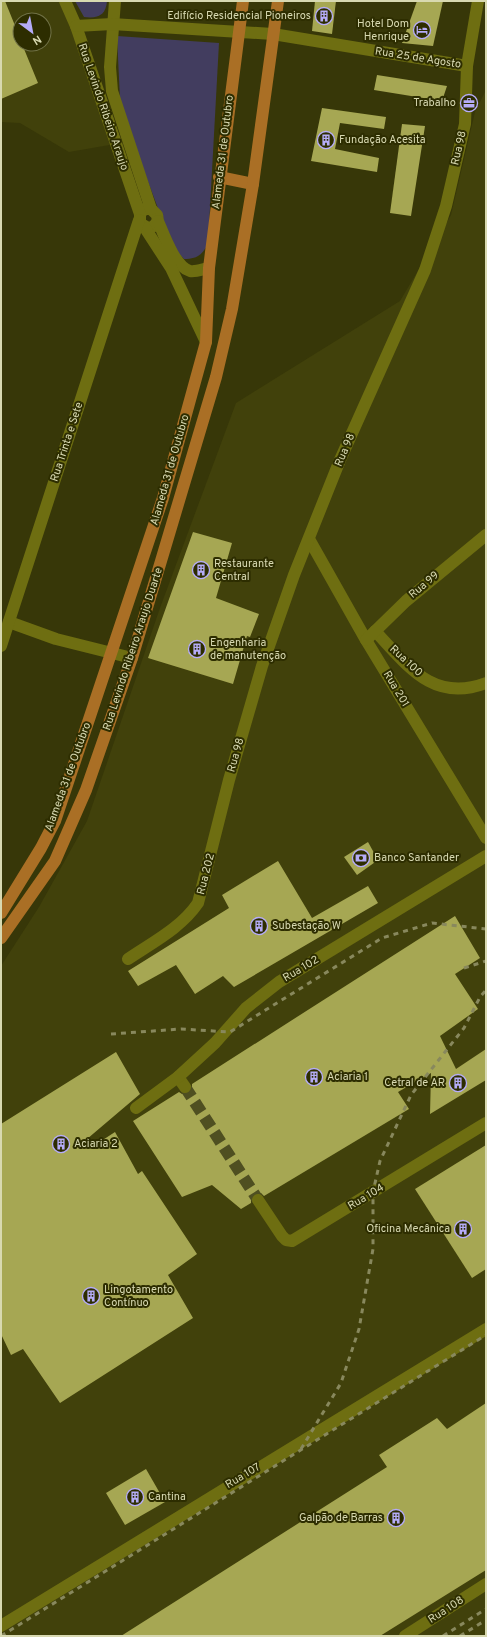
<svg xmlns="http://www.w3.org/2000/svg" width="487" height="1637" font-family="Overpass,sans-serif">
<rect width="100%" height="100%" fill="#373708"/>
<g fill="#41410b" fill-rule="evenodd">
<path d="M1,1H59L121,143L69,152L20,123L1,122ZM20,20H44V44H20Z"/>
<path d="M486,90V1636H1V966L39,907L87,821L160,608L236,403L400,301L451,215L475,112Z"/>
</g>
<g fill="#423d5f">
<path d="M75,1H107C106,15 98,19 84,17Z"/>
<path d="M117,36L219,43L208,244C202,255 197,259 184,259L173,248L136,150L120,100Z"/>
</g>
<g fill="#a6a753">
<path d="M1,1H5L20,38V44H22L38,83L1,99Z"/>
<path d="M315,1H336L332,34L312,31Z"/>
<path d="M417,1H443L433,46L402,43Z"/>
<path d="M377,75L447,86L442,101L374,90Z"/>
<path d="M322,108L386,117L384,129L340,123L335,149L379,158L377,172L311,161Z"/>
<path d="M402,124L425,126L411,216L390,213Z"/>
<path d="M193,532L232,543L216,598L259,614L250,637L247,636L233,684L148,658Z"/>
<path d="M368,842L378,860L357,875L344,857Z"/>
<path d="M278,861L312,918L368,886L378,903L234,987L223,976L195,994L176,965L138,986L128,971L229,908L222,895Z"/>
<path d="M455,916L480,958L455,974L478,1009L440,1036L456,1069L486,1049V1080L430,1114L431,1073L398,1092L409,1109L264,1196L261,1193L254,1194L251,1197V1203L241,1209L212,1185L182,1197L133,1121L179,1092L182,1094L189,1093L192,1090V1084Z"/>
<path d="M116,1052L140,1094L87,1139L92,1147L115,1132L138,1174L142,1171L197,1254L168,1275L193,1318L60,1403L23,1349L11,1355L1,1334V1124Z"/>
<path d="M486,1145V1269L472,1278L415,1189Z"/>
<path d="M486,1403V1570L380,1636H121L387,1467L379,1455L437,1418L447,1429Z"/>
<path d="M146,1469L165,1502L125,1525L106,1493Z"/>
</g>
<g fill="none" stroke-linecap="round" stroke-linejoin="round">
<path stroke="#4f4f21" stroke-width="12" stroke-dasharray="12 6" stroke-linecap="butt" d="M185,1087L258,1200"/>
<g stroke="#6e6e11" stroke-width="12">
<path d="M65,1L76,26L140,214V223L148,228C155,227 159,222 157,215L151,209H144L140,214"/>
<path d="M115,1L110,67L112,91L151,209"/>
<path d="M76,26L112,24L273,34L467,66"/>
<path d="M158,221C164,235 175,267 190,271C196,272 203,269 209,268"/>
<path d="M145,228L171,268L206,342"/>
<path d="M309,539L366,640L486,838"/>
<path d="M9,622L56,639L132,658"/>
<path d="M375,631C408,666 433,703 486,683"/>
<path d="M366,640L406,601L486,535"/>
<path d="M1,646L139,220"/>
<path d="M128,959C153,942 181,928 198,903L229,780L262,666L294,575L340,460L425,270L446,206L465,124L467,66L478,1"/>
<path d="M178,1077L185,1087"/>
<path d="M136,1108L178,1077L215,1043L246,1008L279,982L486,856"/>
<path d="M258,1200L282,1236L286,1240L292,1241L486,1123"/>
<path d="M1,1626L486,1329"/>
<path d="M405,1636L486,1584"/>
</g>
<g stroke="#aa6f25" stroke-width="12">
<path d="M219,177L253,184"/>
<path d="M1,913L41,848L55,821L163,498L206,342L209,268L243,1"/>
<path d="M1,938L55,861L86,790L132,658L216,377L232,309L253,184L278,1"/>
</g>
<g stroke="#88885d" stroke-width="3" stroke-dasharray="5 5" stroke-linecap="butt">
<path d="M464,968L486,961"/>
<path d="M111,1034L181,1029L230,1032L382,938L432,923L486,929"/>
<path d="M301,1449L341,1383L359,1329L373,1249V1192L380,1161L411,1095L464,1028L480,997L486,990"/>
<path d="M1,1636L486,1335"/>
<path d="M443,1636L486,1609"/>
<path d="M460,1636L486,1620"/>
</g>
</g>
<defs>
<g id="building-ring" transform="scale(0.9)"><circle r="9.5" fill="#2d2d00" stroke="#b5acf8" stroke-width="1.5"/><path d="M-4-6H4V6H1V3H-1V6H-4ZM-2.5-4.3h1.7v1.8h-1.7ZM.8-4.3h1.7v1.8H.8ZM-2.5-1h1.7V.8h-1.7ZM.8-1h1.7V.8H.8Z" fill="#b5acf8"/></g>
<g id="hotel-ring" transform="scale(0.9)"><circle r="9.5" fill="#2d2d00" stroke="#b5acf8" stroke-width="1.5"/><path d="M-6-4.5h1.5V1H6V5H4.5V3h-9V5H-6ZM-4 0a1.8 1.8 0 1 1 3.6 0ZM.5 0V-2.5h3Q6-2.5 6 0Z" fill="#b5acf8"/></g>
<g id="office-ring" transform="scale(0.9)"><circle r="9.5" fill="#2d2d00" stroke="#b5acf8" stroke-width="1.5"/><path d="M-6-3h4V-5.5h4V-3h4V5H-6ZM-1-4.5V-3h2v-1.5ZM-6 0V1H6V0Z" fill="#b5acf8"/></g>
<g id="bank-ring" transform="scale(0.9)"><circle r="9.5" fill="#2d2d00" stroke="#b5acf8" stroke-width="1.5"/><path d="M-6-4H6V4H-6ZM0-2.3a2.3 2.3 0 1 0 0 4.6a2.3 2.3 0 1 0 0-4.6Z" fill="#b5acf8"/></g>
</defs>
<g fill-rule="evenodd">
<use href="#building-ring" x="324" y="16"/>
<use href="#hotel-ring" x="422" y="30"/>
<use href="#office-ring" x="469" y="103"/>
<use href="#building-ring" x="326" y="140"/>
<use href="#building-ring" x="201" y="570"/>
<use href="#building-ring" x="197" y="649"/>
<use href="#bank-ring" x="361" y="858"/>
<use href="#building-ring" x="259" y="926"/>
<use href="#building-ring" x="314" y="1077"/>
<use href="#building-ring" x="458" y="1083"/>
<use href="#building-ring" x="61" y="1144"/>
<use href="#building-ring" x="463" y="1229"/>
<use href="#building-ring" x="91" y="1296"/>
<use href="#building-ring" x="135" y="1497"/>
<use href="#building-ring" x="396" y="1518"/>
</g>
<g text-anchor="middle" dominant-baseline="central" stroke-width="4" stroke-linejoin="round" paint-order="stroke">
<g font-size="11" fill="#d8d9b1" stroke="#2d2d00" text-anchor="start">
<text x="311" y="16" text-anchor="end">Edifício Residencial Pioneiros</text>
<text x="409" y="24" text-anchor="end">Hotel Dom<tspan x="409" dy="13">Henrique</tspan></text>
<text x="456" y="103" text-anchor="end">Trabalho</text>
<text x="339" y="140">Fundação Acesita</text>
<text x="214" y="564">Restaurante<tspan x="214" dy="13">Central</tspan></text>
<text x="210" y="643">Engenharia<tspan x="210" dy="13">de manutenção</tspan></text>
<text x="374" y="858">Banco Santander</text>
<text x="272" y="926">Subestação W</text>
<text x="327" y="1077">Aciaria 1</text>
<text x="445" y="1083" text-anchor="end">Cetral de AR</text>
<text x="74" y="1144">Aciaria 2</text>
<text x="450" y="1229" text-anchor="end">Oficina Mecânica</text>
<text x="104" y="1290">Lingotamento<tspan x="104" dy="13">Contínuo</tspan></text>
<text x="148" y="1497">Cantina</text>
<text x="383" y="1518" text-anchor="end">Galpão de Barras</text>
</g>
<g font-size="11" fill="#d8d9b1" stroke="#2d2d00">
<text transform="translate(418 58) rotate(9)">Rua 25 de Agosto</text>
<text transform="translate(103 107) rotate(71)">Rua Levindo Ribeiro Araujo</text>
<text transform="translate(459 148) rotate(-77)">Rua 98</text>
<text transform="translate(223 152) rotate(-83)">Alameda 31 de Outubro</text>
<text transform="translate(67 442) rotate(-72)">Rua Trinta e Sete</text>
<text transform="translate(345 450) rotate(-67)">Rua 98</text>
<text transform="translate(170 470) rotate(-74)">Alameda 31 de Outubro</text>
<text transform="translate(424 585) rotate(-40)">Rua 99</text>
<text transform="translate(133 649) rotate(-72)">Rua Levindo Ribeiro Araujo Duarte</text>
<text transform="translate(406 661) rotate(43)">Rua 100</text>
<text transform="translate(396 689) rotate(59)">Rua 201</text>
<text transform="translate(236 755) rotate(-74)">Rua 98</text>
<text transform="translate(68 777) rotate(-70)">Alameda 31 de Outubro</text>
<text transform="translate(206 874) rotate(-76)">Rua 202</text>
<text transform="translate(301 969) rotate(-31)">Rua 102</text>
<text transform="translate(366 1197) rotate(-31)">Rua 104</text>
<text transform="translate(243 1476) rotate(-31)">Rua 107</text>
<text transform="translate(446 1610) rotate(-33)">Rua 108</text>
</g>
</g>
<rect width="487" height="1637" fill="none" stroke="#d8d9b1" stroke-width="4"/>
<g transform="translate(32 32) rotate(148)"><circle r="19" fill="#2d2d00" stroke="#717247"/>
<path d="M0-3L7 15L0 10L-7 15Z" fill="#b5acf8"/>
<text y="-6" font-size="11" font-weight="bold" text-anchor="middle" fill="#d8d9b1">N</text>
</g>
</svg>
